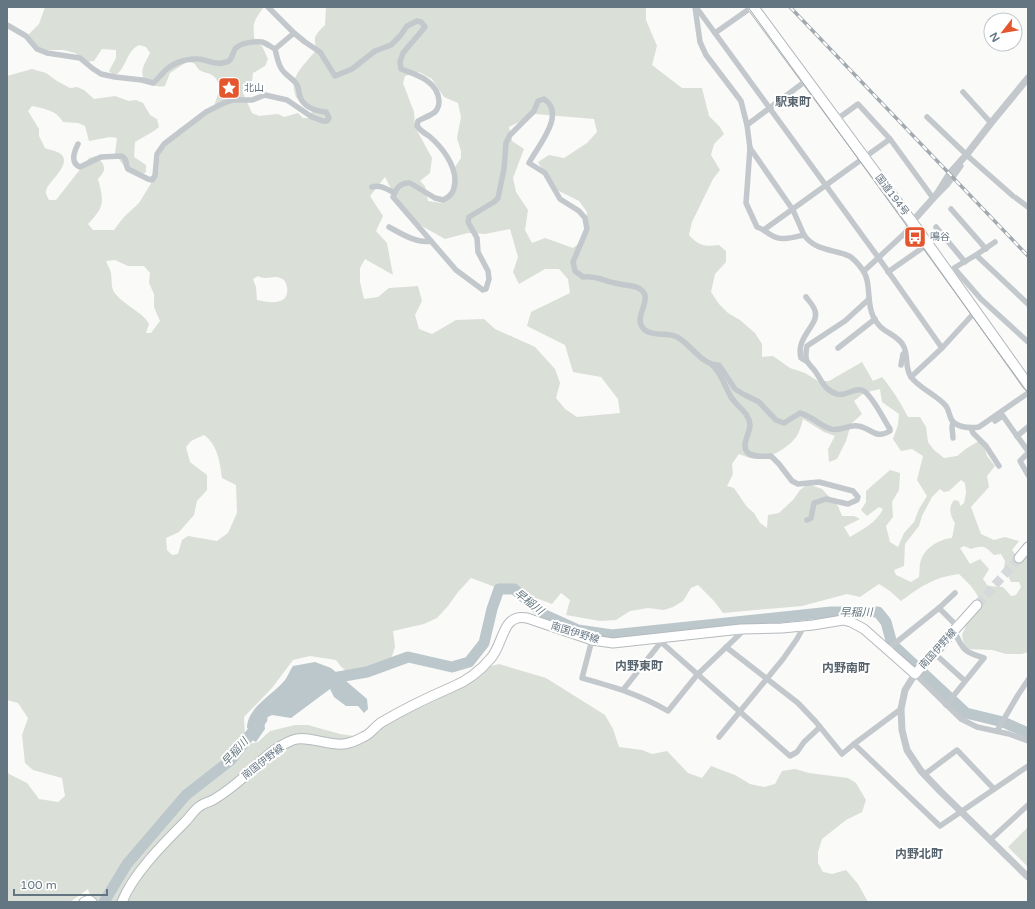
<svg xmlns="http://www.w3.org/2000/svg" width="1035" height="909" font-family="'Varela Round','Noto Sans JP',sans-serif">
<rect width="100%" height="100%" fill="#fafaf8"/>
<g fill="#dadfd7" fill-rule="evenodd">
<path d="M45,7H264C253,22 252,23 255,42L262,46L268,59L265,66L253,73L252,81L243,93L252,113L259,116L278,114L284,117L298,113L303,118H310L312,111L296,97C295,93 293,89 294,84C294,73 310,58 317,49C312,37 316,34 325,25L326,7H646V20L657,46L652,65L682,88H702L709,116L720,127L724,134L714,144L711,155L720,170L713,179L692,222L689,235C699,246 705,247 719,245L726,251V262L715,274L711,292L719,304L728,313L740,320L755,333L762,344V357L773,356L790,368L805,373L818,381H829L862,362L873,381L882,377C893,390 900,402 908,417H920L926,427L928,442L934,450L944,458L957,456L967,448L979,441L984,446L987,456L995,466L987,476L989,487L971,507L981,534L994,540L1005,537L1019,541L1012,550L1021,562L1028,556V652L1022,654H1006L992,650L965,649L962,635L967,623L982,602L971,586L959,574C934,577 920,587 901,601L890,591L879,584L860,597L847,594L802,606L723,613L714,601L698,585L691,588L683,601L673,607L664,610L648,608L630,611L616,620L600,621L566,615L570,600L561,593L552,604L533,597L517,595L471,578L458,592L448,606L437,618L424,624L393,631L395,647L391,659L379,663L365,675C349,673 346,674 336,660L310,656L293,660L272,688L244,717L245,736L249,744L258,742L270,731L295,725H308L340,734L354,736L377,731L390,722L449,694L470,682L487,667L499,664L546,678L605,715L613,729L619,747L642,750L652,754L667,751L688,773L702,778L711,766L735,775L750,784L764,787L775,784L782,771L795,769L809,773L848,778L856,783L866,800L862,812L846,820L822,839L818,852V863L823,872L832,874L846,870L858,884L868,902H92L88,889L70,902H7V771L9,774L27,783L39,799L58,802L65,796L62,778L33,770L25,763L22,735L28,718L18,703L7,700V76L32,69L46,73L57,81L70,88L77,87L84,90L94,99L115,96L129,101L136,100L143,103L150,115L157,119L159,127L154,131L135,142L134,157L146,165V172L140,176L127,171L115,153L117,138L110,137L89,141L85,126L78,123L63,122C56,110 45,109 32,106L28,111L39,129V136L45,148C49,150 54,150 57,152C76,160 51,180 47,188C46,189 46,192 46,194L49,200H56L89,158L96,156C106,165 107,170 98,179C104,202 105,206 88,224L93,230H114L123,218L139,203L158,172L160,151L179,129L212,111C216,99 226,82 210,74C202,71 199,72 195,64L188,61L170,73L165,86C153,88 139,82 143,68C144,63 148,58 150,53L146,47L139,45C125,52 127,69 114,76L109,71L116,58V50L102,49L94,61L87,62L75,53L63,50H41L28,43V35L39,24ZM419,72L432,79L444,97L458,103L461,117L457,138L461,151V158L453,170L451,191L448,198L442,203L428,201L425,186L420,181L430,173L432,158L415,127L414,112L403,83L405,76ZM535,114L594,119L597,132L587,143L564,158L549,155L538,162L553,188L579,201L587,212L584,240L573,248L545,238L532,243L525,230L528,210L516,192L513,178L524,149L512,141L509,127ZM385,177L399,204L411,220L445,239L468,233L485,234L510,229L518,257L513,272L519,284L545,269H559L568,279L570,293L531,312L527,326L565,345L573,372L601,377L618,399L620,413L577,417L565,409L556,398L560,383L555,369L535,347L495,329L484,319L456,320L432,334L419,329L415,315L422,301L418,286L389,288L378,297L364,299L360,282V268L365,259L393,275L387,243L376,231L383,216L370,196ZM115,260L128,266H144L150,273L149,283L154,294V307L160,321L151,333H146L149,324C144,313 122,304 114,292C110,285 113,277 110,270C109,267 107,264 106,261ZM258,276C266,281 275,274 282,279C285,280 286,283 287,287C290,306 270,303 257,300L256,287L253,279ZM880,389L882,402L899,414L898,425L893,439L901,451L912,449L923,456L917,480L927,496L919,509L914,522L904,533L898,547L890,542L886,526L893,517L892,502L899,490L900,473L890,470L866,491V502L861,510L867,516L879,507L883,509C876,523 863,529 850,537L844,527L860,519L854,516H842L838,506L822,489L808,484L800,490L793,500L779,513L768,515L767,528L760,523L754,513L747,507L734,488L727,486L733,474L732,464L739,454C742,455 746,457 750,458C767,461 790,448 798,434C800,429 802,424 803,419L824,432L835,436L828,449L829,462L837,459L846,441L851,424L862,414L854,401L864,393ZM204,435C218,445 220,463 222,478L236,485L237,513L228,533L217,541L188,536L182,540L178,554L172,555L167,550L166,538L179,532L194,515L197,501L207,490V475L190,462L186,447L191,441ZM961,480L965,483L966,493L964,503L960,506L959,501L954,500C948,508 950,515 955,523L952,538C939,539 925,548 921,560C919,565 920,572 919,577L911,582L896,575L894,570L904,566L905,544L919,526L922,516L932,497L940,489L944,492L949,491ZM964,546L971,549C983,545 985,546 994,555L1001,554L1005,561L1004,568L1011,582H1019L1021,587L1016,595L1011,596L1003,587L988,586L983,579L989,569L980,559L970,564L960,548Z"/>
<path d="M1028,827V867L1008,847Z"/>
</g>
<path fill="#bbc7cb" d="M315,662L331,668L367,699L368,709L364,713L358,706H346L334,697L330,689L291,718L272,715L264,719L265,729L256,742L250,739L253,730L247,728C247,707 273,695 285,680C288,676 290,670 293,666Z"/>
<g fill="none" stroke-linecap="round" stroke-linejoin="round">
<g stroke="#bbc7cb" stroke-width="11">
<path d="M327,679L367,672L408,657L452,667L469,662L484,643L492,609L499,589H514L545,615L578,630L612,635L831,612H878L886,622L892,644L966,713L1003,722L1028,733"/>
<path d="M104,902L127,864L186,795L231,760L262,719"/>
</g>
<path stroke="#d5d9db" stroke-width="9" stroke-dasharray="9 4.5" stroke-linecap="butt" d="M977,605L1019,558"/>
<g stroke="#b5babe" stroke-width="11">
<g id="primary">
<path d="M1019,558L1028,547"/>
<path d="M84,902L89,900L92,902"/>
<path d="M122,902C133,874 163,844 185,822C190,817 194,810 200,806C204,803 209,802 213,800C223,794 236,784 245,776C259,763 274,747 293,740C304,735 325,744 337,744C346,745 356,741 363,737C371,734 375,726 382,722C404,709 429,697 452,687C467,681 481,670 491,658C504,643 502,613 527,618L592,640L613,643L741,629L782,628L813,625L843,620L851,622L864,629L915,674L977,605"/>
</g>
</g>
<g stroke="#b4b9bd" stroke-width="12">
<path id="trunk" d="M753,7L917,229L1028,385"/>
</g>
<g stroke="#c3c8cc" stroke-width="5.5">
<path d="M268,7L294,33"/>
<path d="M695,7L700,42L706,55L741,101L747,125"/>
<path d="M696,7L878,257L942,348"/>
<path d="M7,25L26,36L37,49L47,53L80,58L92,68L101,74L115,77L142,80L153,83C157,80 159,77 162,74C170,64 185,58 198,59C206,59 213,65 222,63C233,62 231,56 235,49C239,43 255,41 262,42C266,43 271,47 275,49L294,33L305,42L320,52L335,76L352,69L375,51L391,45L400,36L407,26L417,21L421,22L425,27L403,53L400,62L401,69C417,75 438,81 439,101C439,105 438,109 435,112C430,116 423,118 418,121L417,126C420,130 424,133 429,136C442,147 456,165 455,183C454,192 451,196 443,200L435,198L410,183C400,182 396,189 393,197L456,270L483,290L486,289L489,279L488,271L478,252L477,238L468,222L469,217L494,202L498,198L504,169L506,143L510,135L534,111L538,101L544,99C567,114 537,147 529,163L545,173L560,199L579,211L585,218L587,229L573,262L575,271L583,277C594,275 605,281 615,283C622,285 630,285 636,287C640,288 644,292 645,295C647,305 637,316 641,325C648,339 667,331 677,337C692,345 701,365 719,365L735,389L743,394L759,402L776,420L784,423L800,413C812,416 820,426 831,429C840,432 849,424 858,426C872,428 875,440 890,431V429C884,420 873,397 864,391C856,386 846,397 837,394C824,390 822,381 815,371C813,368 809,365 807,361C805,357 806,351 807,346L845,321L869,299"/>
<path d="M715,33L752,7"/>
<path d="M807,80L747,125L750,148L746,203L757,227C763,229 766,232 771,235C781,242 794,237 804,235C814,249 828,249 844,254C846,255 850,256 852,258C856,261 859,265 862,269C872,282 866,302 873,316C880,333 896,333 903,345C909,354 904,367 911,377C919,388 938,396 946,406C950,411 949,421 956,424C963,428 972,428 979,427L1028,393"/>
<path d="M963,92L991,123"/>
<path d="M927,117L971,159L1013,196"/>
<path d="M836,120L858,104L890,139L933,198"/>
<path d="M78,144C74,152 70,163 80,167L101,157L121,156C128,158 125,165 128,169L148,179L152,180L155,176L157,154L164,144L206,112L224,103L233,100H252L265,95L287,100L312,117L323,121H327L329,118L326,112C316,111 304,107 300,97C299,93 299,88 297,85C294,79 288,77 284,72C278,67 277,56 275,49"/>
<path d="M750,148L793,210L804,235"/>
<path d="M372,187C380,184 388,190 395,193"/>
<path d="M1016,198L1028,207"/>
<path d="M951,209L986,249"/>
<path d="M389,227C400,233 417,244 431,241"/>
<path d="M936,227L965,262"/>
<path d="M765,229L890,139"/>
<path d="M976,255L995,242"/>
<path d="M864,271L905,233L912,222"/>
<path d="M888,272L928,244"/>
<path d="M806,297C809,301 814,306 815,311C820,324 795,337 801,358L806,361"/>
<path d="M1028,304L976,255L954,268L981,299L1028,342"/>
<path d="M838,348L875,319"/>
<path d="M712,365C722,374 724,385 731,397C737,407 749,412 750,425C750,433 741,445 747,452C753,458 764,456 771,456L779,464L792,481L798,484L819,482L853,491L858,497L857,500L848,504L826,499L814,503L811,518L807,520"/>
<path d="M901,365L903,354"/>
<path d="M911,377L942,348L975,312"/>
<path d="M995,421L1003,416L1017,436"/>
<path d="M953,422L952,427L953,438"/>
<path d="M1028,427L1017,436L1028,451"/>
<path d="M971,428L973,433L986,446L999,466"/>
<path d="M1028,453L1020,461L1028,475"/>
<path d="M939,608L958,627"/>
<path d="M592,640L582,678C614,687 639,694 668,711L697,675L741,633V629"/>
<path d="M661,642L790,756L797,752L804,742L820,727"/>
<path d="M726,647L798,703L816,722L842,754L854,744"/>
<path d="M888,649L939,608L955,593"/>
<path d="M934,653L965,681"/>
<path d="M915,674L961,719L977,727L1009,734L1028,741"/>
<path d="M623,690L661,642L660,639"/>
<path d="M946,705L984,658C964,652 963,650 954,631"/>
<path d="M901,709L854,744L940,826L1028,766"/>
<path d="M997,731L1018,695L1028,680"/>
<path d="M719,737L783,659L797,639L804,626"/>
<path d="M925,774L957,750L994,789"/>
<path d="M990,840L1028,805"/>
</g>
<g stroke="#c3c8cc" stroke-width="7">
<path d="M937,194L950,173L967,154L991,123L1028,78"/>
<path d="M912,222L937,194L947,184L960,166"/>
<path d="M915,674L905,690L901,709L902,730L907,750L921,771L940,791L1028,877"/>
</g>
<use href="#primary" stroke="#fff" stroke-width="9"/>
<use href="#trunk" stroke="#fff" stroke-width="10"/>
<path stroke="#a2aab0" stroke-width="1" d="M748,7L1028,393"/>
<g stroke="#a2aab0" stroke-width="3.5">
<path id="rail" d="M790,7L1028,256"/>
</g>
<use href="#rail" stroke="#fff" stroke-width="2" stroke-dasharray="6" stroke-linecap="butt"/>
</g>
<defs>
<g id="sight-square" transform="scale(1.15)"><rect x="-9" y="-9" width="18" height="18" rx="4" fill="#e4572e" stroke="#fff"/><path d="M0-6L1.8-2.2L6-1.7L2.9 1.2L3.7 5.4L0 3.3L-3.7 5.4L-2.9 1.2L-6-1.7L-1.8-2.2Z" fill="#fff"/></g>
<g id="bus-square" transform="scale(1.15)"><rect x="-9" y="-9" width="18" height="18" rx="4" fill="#e4572e" stroke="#fff"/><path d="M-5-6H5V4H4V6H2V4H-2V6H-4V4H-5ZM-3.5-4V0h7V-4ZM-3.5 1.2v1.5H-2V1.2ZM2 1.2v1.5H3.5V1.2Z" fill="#fff"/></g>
</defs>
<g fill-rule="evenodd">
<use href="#sight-square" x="229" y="88"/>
<use href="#bus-square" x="915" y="237"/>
</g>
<g text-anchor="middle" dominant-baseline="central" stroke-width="4" stroke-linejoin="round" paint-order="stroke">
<g font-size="10" fill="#657683" stroke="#fff" text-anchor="start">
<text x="244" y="88">北山</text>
<text x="930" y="237">鳴谷</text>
</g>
<g font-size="10" fill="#657683" stroke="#fff">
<text transform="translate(892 195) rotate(53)">国道194号</text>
<text transform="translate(575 633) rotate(17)">南国伊野線</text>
<text transform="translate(938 649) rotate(-48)">南国伊野線</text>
<text transform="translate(263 762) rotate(-38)">南国伊野線</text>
</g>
<g font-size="11" font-style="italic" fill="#60757c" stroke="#fff">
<text transform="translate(529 602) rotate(38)">早稲川</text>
<text x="856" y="612">早稲川</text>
<text transform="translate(235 752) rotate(-48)">早稲川</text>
</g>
<g font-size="12" font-weight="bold" fill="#57646e" stroke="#fff">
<text x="793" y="102">駅東町</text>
<text x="639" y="666">内野東町</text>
<text x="846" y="668">内野南町</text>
<text x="919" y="854">内野北町</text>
</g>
</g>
<rect width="1035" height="909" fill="none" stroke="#657683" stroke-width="16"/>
<g transform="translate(1003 32) rotate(239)"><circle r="19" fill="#ffffff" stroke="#c1c8cd"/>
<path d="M0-3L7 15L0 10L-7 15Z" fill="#e4572e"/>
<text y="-6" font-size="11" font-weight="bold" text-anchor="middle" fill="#657683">N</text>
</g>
<path d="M14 889v6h93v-6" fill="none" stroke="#657683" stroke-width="2"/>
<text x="20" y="889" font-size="12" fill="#657683" stroke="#ffffff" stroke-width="3" paint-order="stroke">100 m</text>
</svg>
